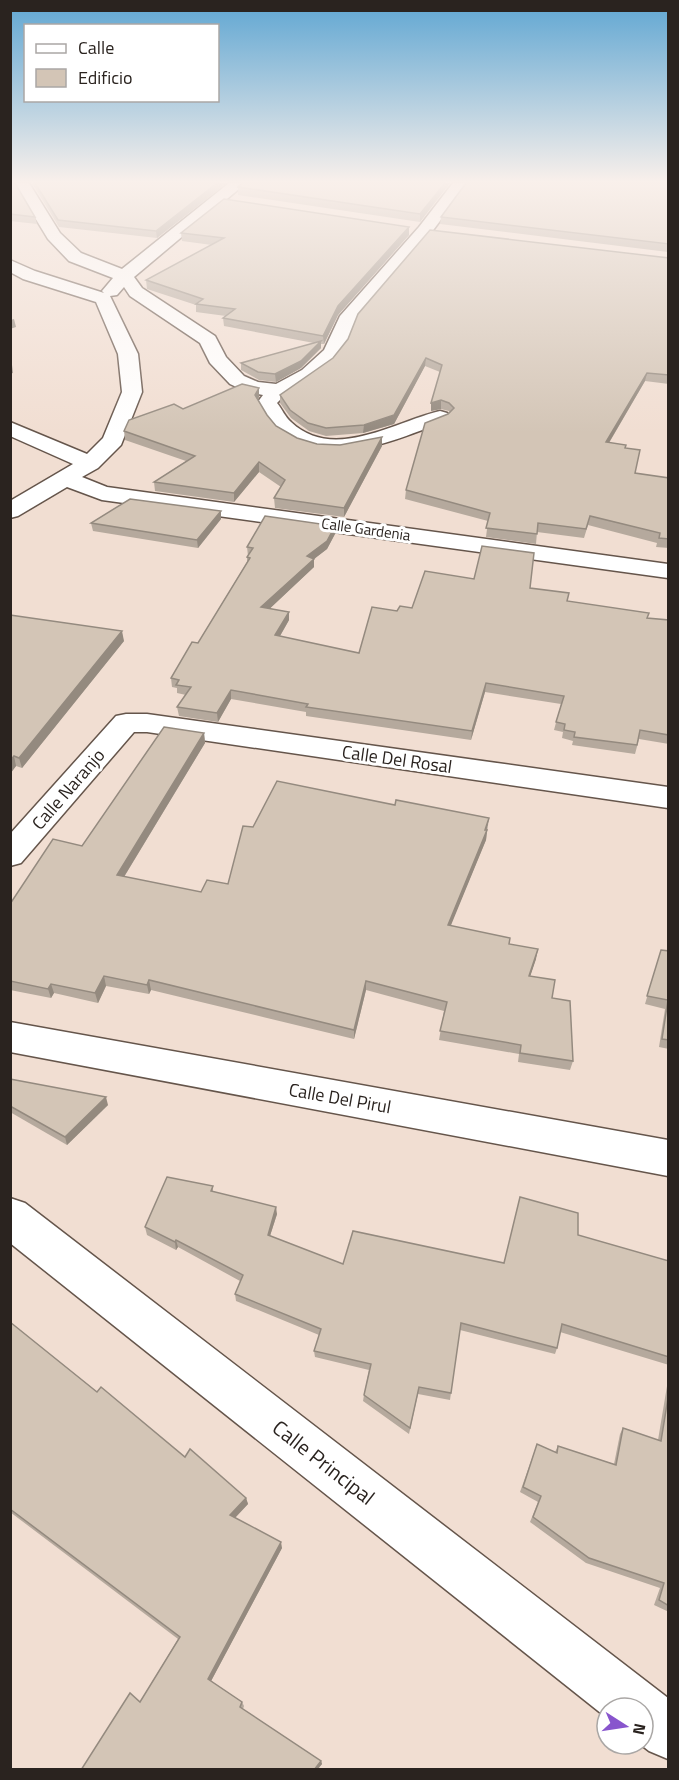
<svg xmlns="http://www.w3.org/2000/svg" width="679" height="1780" font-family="'Titillium Web',sans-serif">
<rect width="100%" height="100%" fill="#f1ded2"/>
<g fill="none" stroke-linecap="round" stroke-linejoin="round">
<g stroke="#65554b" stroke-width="3">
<g id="minor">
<path d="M14,183H29L60,233L81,253L122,269L229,183H246L134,277L142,288L215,336L226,357L244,376L258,382L276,384L302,370L324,350L340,316L419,227L453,183H468L431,233L356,321C349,347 332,369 309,383C298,390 286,393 277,403C282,409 285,417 291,422C333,462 394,422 440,411L447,413L451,417L447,421C395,439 328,473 278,433C269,426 263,413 257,403L263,395L247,392L230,384L210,363L200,343L130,296L124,287L117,295L110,296L138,354L142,392L121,445L98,468L82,477L107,487L668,564V578L102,500L67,487L18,516L10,518V501L73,464L10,436V422L87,454L103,438L122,392L118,354L96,302L23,279L10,272V260L35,271L104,293L102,291L113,278L69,261L48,239Z"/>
<path d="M126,714H147L668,787V808L147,732H134L21,863L10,866V834L116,716Z"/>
<path d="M10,1022L668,1140V1176L10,1052Z"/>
<path d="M10,1198L25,1203L668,1698V1759L649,1751L640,1744H643V1708H607V1718L10,1243Z"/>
</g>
</g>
<use href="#minor" fill="#fff" fill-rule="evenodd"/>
</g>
<g fill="#b5a99d">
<path d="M10,183L35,217L37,224L10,221Z"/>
<path d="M32,183H227L157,238L59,227Z"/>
<path d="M450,183L420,222L238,195V187Z"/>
<path d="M669,183V253L668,252L440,224L441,217Z"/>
<path d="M409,227V235L338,315L324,344H321V348L301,368L276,382L259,380L241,370V363L314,343L224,326L223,318L226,316L196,312V305L147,289L146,280L212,245L182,241L181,233Z"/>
<path d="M669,258V384L645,381L609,443L626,445L625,448L635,473L669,478V548L656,547L657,543L588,525L584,538L537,532L536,544L486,537L488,521L405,499L406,490L450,413L449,411L441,409L431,411L440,372L425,366L394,424L363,433L326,436L309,431L291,418L280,403V395Z"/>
<path d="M259,388V397L257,400L267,415L276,426L297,438L317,444L382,446L344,517L275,508L274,498L281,487L259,472L234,502L155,491L154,482L186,461L125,440L124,431L183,409Z"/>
<path d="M221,519L198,548L93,531L91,523Z"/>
<path d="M335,534L327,549L314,559V567L269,609L289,612V620L280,636L359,653L397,611L412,608L530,588L567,601L647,618L669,620V744L639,739L635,754L572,745L573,741L562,738L563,732L554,730L561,704L485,692L471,740L306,716V712L231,699L218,722L179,716L177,707L186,695L177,693V688L172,687L171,678L198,643L247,562V557L248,556L247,547Z"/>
<path d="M10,615L124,641L22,768L16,766L10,774Z"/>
<path d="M204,733L205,743L124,877L201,892L228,884L253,827L395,805L489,818L486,840L450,926L509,945L536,959L530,976L552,998L573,1061L570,1070L518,1062L519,1054L439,1040L444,1011L366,990L354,1039L151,990L149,994L106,986L98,1003L54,993L51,998L10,990V904L82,846Z"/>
<path d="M669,947V1049L659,1047L665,1009L645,1004L661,950L667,951Z"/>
<path d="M10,1079L108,1105L67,1145L10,1112Z"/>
<path d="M213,1186V1192L277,1214L270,1236L343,1264L504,1263L578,1235L669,1261V1365L560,1332L557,1348L555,1354L460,1330L450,1400L418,1394L409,1434L363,1401L364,1395L369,1370L315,1357L314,1351L319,1335L236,1301L235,1294L240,1281L178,1247L176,1250L147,1235L145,1227Z"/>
<path d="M10,1322L97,1392L185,1457L246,1498L248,1504L235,1518L282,1548L211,1681L242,1702L244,1706L243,1709L321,1761L322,1764L317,1770H81L140,1702L178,1639L10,1512Z"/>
<path d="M669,1374V1612L654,1605L660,1588L586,1563L530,1522L538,1502L520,1492L537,1444L555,1452L558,1446L614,1464L620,1434L623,1428L658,1440Z"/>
</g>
<g fill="#948a7f">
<path d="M217,183H227L157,238L156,231Z"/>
<path d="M445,183H450L420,222V214Z"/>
<path d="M409,227V235L338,315L324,344L323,336L338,306Z"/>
<path d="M14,319L16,327L10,329V320Z"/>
<path d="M321,341V348L301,368L276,382L275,374Z"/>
<path d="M426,358L425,366L394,424L363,433L364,425Z"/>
<path d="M10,365H12L13,373L10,374Z"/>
<path d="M647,373L645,381L604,451L606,442Z"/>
<path d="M259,388V397L255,404V395Z"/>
<path d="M441,400V409L431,411V403Z"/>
<path d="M382,437V446L344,517V508Z"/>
<path d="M259,462V472L234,502V493Z"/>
<path d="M221,511V519L198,548L197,540Z"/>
<path d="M335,526V534L327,549L314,559V567L262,616L261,607Z"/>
<path d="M289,612V620L276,643L275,635Z"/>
<path d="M122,631L124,641L22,768L19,758Z"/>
<path d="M486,683L485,692L471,740L472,731Z"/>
<path d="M231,690V699L218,722L217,713Z"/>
<path d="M204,733L205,743L119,885L117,875Z"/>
<path d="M14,756L16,766L10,774V761Z"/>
<path d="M489,818L485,836L487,830L486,840L447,935L448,925L485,830Z"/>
<path d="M538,949L536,959L527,986L529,976Z"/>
<path d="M104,976L106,986L98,1003L95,993Z"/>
<path d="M149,980L151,990L149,994L147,985Z"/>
<path d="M366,981V990L354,1039V1030Z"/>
<path d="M51,984L54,993L51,998L48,989Z"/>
<path d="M106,1097L108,1105L67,1145L65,1137Z"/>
<path d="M276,1207L277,1214L268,1242V1235Z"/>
<path d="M176,1240L178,1247L176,1250L175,1242Z"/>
<path d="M246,1498L248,1504L232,1521L230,1515Z"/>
<path d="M281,1542L282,1548L210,1683L208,1679Z"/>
<path d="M321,1761L322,1764L317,1770H314Z"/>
</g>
<g fill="#d3c5b6" stroke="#948a7f" stroke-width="1.5">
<path d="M10,183H15L35,217L10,214Z"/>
<path d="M35,183H217L156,231L58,220Z"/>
<path d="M242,183H445L420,214L238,187Z"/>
<path d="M466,183H669V244L441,217Z"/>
<path d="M224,199L409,227L338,306L323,336L223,318L235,309L196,304L203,299L146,280L224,238L181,233Z"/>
<path d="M430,230L669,258V375L647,373L606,442L626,445L625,448L640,450L635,473L669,478V539L659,538L660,533L590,516L586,529L538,523L537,534L486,528L490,513L406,490L425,423L448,414L454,408L449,403L441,400L431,403L442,365L426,358L394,415L364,425L326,428L308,423L290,410L280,395L333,358L348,339L358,314Z"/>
<path d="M321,341L301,361L275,374L258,372L241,363Z"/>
<path d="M242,384L259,388L255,395L267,415L276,426L297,438L317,444L340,445L382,437L344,508L274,498L285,480L259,462L234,493L154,482L195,456L124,431L129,420L174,404L183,409Z"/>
<path d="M130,499L221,511L197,540L91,523Z"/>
<path d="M265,516L335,526L327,541L307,556L314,559L261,607L289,612L275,635L359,653L372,607L397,611L400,606L412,608L425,571L474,579L482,546L534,553L530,588L569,593L567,601L649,613L647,618L669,620V735L640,730L637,745L574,737L575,732L564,730L565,724L556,722L564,696L486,683L472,731L306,707L308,704L231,690L217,713L177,707L191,687L176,685L179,680L171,678L192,642L198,643L250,558L247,557L253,548L247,547Z"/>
<path d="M10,615L122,631L19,758L14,756L10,761Z"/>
<path d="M164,727L204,733L117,875L201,892L207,880L228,884L243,826L253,827L277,781L395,805L396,800L489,818L485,830H487L448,925L510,938L509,944L538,949L529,976L555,980L552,998L570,1001L573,1061L520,1053L521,1045L440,1031L447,1002L366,981L354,1030L149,980L147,985L104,976L95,993L51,984L48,989L10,981V904L53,839L82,846Z"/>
<path d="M661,950L669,951V1040L662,1039L668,1000L647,996Z"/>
<path d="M10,1079L106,1097L65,1137L10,1106Z"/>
<path d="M167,1177L213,1186L211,1191L276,1207L268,1235L343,1264L353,1231L504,1263L520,1197L578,1213V1235L669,1261V1357L562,1324L557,1348L461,1323L451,1393L419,1387L410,1428L364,1395L371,1364L314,1351L321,1329L235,1294L243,1275L176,1240L175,1242L145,1227Z"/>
<path d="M10,1322L97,1392L101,1387L185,1457L190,1449L246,1498L230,1515L281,1542L208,1679L242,1702L240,1707L321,1761L314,1770H81L130,1693L140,1702L180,1637L10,1509Z"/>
<path d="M669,1392V1606L659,1600L664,1583L589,1558L533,1517L541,1496L523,1487L537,1444L557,1453L558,1446L616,1465L623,1428L661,1441Z"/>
</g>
<linearGradient id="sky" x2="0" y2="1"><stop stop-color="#5fa6d2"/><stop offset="0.42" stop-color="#f9f0eb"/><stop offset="1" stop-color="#f9f0eb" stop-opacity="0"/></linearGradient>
<rect width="679" height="433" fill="url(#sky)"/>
<g text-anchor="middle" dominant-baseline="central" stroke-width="6" stroke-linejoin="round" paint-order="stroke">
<g font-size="15" fill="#2a231f" stroke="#fff">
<text transform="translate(366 529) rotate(8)">Calle Gardenia</text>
</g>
<g font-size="18" fill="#2a231f" stroke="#fff">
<text transform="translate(397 759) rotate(8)">Calle Del Rosal</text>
<text transform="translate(68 789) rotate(-49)">Calle Naranjo</text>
<text transform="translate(340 1098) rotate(10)">Calle Del Pirul</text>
</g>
<g font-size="21" fill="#2a231f" stroke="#fff">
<text transform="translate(324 1462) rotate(38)">Calle Principal</text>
</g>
</g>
<rect width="679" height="1780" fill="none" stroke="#2a231f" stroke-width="24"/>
<rect x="24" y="24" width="195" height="78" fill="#ffffff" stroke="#aaa7a5" stroke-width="1.5"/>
<rect x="36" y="44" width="30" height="9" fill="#ffffff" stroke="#aaa7a5" stroke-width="1.5"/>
<text x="78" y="54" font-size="18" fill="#2a231f">Calle</text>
<rect x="36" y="69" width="30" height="18" fill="#d3c5b6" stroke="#aaa7a5" stroke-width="1.5"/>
<text x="78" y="84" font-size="18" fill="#2a231f">Edificio</text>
<g transform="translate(625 1726) rotate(102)"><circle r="28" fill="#ffffff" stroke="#aaa7a5" stroke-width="1.5"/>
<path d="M0-4.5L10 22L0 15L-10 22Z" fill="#8855cd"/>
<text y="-9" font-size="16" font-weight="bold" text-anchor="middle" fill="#2a231f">N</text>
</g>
</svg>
